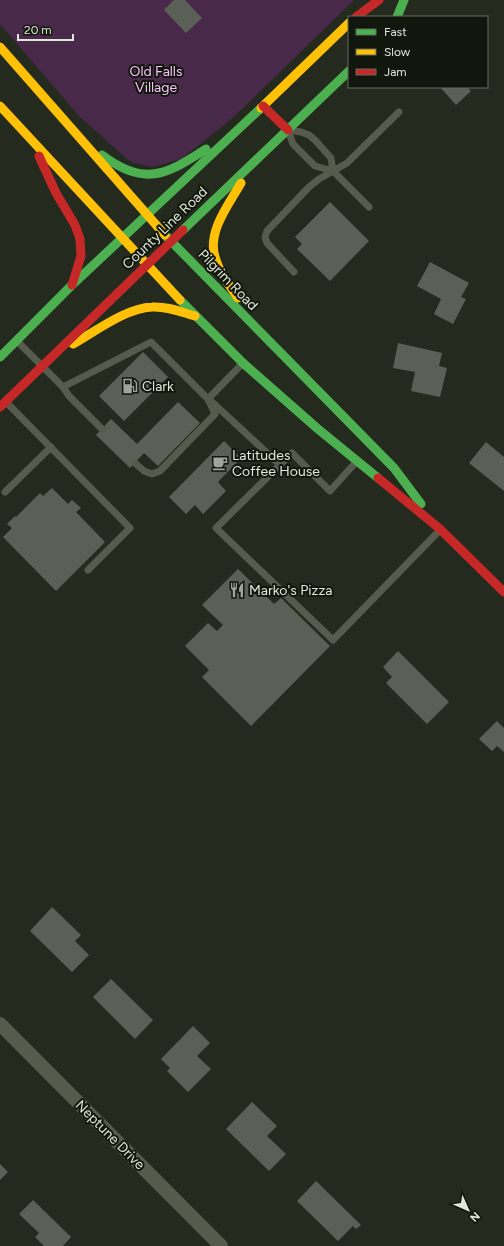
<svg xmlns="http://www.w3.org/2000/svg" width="504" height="1246" font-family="Figtree,sans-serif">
<rect width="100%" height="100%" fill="#242b1e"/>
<path fill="#482949" d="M0,0H354L242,109L228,122L181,159L153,167L134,163L127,159L79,116L0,24Z"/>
<g fill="#5a6055">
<path d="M174,0H185L202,18L186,33L164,10Z"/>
<path d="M440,87H467L471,91L456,105Z"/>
<path d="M330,202L369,241L330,281L297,249L302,244L295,237Z"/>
<path d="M430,262L469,283L461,297L466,299L453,324L434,314L441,299L417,286Z"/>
<path d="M398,343L442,353L439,366L447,368L440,397L411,391L415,372L393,368Z"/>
<path d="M143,352L168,377L124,421L99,396Z"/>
<path d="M178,402L200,423L158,466L144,453L130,468L96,435L111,419L137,444Z"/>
<path d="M224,441L241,458L218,482L226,491L203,514L195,505L186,514L169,497Z"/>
<path d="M486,442L504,457V491L469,463Z"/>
<path d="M52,488L68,504L72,500L81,508L76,512L105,542L56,591L3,537L12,528L7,524L15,516L16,517L40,493L43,496Z"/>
<path d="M238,569L274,604L281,598L330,646L251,726L202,677L209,670L185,646L208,623L217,631L223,625L202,605Z"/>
<path d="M398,651L449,702L427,724L386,683L392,677L383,667Z"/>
<path d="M497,721L504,728V752L497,746L492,751L479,739Z"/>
<path d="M52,907L81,935L75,941L89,955L72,972L30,931Z"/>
<path d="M111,979L153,1020L135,1039L93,997Z"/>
<path d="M193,1026L210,1043L197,1056L211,1069L188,1092L167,1071L170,1068L161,1059Z"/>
<path d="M252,1102L277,1126L267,1136L286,1154L269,1171L226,1129Z"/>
<path d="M0,1164L8,1172L0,1180Z"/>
<path d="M316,1181L361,1225L356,1229L353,1226L338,1241L297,1201Z"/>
<path d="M33,1200L71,1237L63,1246H44L35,1237L39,1233L19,1214Z"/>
</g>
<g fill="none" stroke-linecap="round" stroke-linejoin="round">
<g stroke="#555c4e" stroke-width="7">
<path d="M333,171L331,158L315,140L309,135L301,132L288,130L293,144L315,166L333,171L369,207"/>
<path d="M294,272L267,243L265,237L267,231L309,187L319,179L347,163L399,112"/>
<path d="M18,342L63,387L151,342L208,399L242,364"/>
<path d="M63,387L69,396L102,429"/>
<path d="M211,401L280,465"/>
<path d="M7,403L130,528L88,570"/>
<path d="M356,462L330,491L292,453L216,528L333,640L439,531"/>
<path d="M135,463L144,471L152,474L160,471L215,414L208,399"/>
<path d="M5,492L51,447"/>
</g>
<path stroke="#555c4e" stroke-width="14" d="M0,1024L221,1246"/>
<g stroke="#4caf50" stroke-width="9">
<path d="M397,17L404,0"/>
<path d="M102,155C144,187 166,175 206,149"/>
<path d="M183,230L349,71"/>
<path d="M165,235L394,468L421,504"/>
<path d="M180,300L243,363L318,429L378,478"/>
<path d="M0,357L71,286L261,108"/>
</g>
<g stroke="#ffc107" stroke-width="9">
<path d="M0,47L165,235"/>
<path d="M0,106L180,300"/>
<path d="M261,108L349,23"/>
<path d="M238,298C229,285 219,272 215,257C207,232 229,204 241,183"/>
<path d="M73,344C96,331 126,308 152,307C167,306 181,312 195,316"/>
</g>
<g stroke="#c62828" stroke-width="9">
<path d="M356,17L379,0"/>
<path d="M263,106L288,130"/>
<path d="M39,156L56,193L75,225L80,239L81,256L72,285"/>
<path d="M0,407L183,230"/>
<path d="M378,478L440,529L504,592"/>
</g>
</g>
<defs>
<g id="fuel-bare" transform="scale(1.2)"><path d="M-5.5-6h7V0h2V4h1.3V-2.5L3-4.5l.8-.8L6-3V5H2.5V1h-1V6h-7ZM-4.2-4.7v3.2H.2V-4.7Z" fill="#9ea698" stroke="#11170c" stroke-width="2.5" paint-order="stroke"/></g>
<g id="cafe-bare" transform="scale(1.2)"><path d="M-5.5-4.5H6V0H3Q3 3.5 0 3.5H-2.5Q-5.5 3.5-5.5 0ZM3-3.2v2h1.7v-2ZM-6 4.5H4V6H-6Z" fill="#9ea698" stroke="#11170c" stroke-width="2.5" paint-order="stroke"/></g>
<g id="restaurant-bare" transform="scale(1.2)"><path d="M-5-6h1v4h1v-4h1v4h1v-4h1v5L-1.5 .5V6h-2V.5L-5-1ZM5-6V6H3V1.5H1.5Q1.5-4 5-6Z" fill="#9ea698" stroke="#11170c" stroke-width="2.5" paint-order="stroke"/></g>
</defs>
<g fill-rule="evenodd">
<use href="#fuel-bare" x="130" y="386"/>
<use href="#cafe-bare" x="220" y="463"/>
<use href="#restaurant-bare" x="237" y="590"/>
</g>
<g text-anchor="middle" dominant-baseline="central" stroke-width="4" stroke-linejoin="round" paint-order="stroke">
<g font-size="14" fill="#f9c1fa" stroke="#11170c">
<text x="156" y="71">Old Falls<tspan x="156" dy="16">Village</tspan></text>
</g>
<g font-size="14" fill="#e0e9d9" stroke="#11170c">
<text transform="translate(165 228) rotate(-44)">County Line Road</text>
<text transform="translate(228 280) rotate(46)">Pilgrim Road</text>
<text transform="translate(110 1135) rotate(45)">Neptune Drive</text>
</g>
<g font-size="14" fill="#e0e9d9" stroke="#11170c" text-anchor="start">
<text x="142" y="386">Clark</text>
<text x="232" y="455">Latitudes<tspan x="232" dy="16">Coffee House</tspan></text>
<text x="249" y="590">Marko's Pizza</text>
</g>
</g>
<rect x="348" y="16" width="140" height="72" fill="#11170c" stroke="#646b5e"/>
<rect x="356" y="29" width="20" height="6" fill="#4caf50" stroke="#646b5e"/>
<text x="384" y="36" font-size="12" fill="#e0e9d9">Fast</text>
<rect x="356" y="49" width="20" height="6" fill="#ffc107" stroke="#646b5e"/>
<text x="384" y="56" font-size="12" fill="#e0e9d9">Slow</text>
<rect x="356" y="69" width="20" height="6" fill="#c62828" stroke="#646b5e"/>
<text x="384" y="76" font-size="12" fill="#e0e9d9">Jam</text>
<g transform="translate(468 1210) rotate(135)" stroke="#11170c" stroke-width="3" paint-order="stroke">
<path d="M0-3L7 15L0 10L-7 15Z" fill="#e0e9d9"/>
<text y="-6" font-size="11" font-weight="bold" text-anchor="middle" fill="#e0e9d9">N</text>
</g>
<path d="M18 34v6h55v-6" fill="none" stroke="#e0e9d9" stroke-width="2"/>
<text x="24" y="34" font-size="12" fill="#e0e9d9" stroke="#11170c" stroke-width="3" paint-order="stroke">20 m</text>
</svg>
